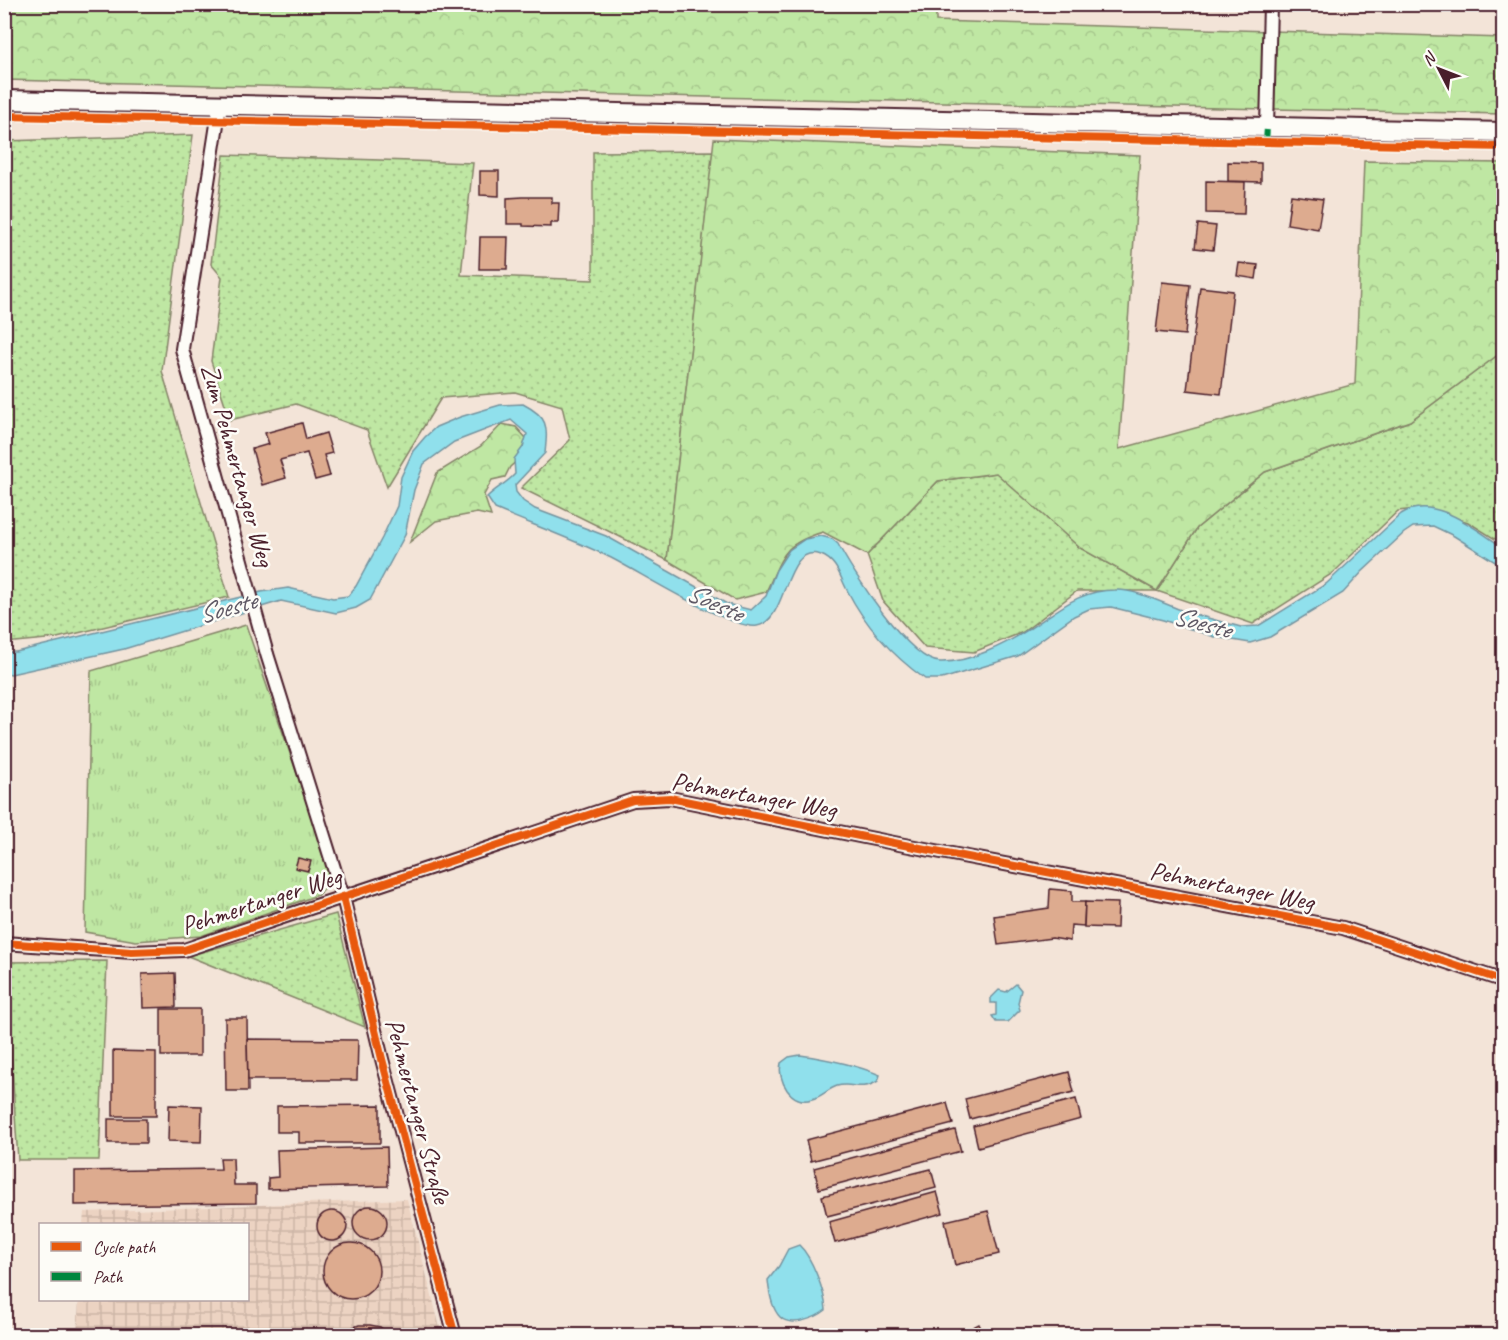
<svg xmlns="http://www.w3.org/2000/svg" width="1508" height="1340" font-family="Caveat,sans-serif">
<defs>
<pattern id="industrial-grid" width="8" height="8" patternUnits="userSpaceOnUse" patternTransform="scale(1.5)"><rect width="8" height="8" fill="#ecd3c2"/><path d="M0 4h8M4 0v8" fill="none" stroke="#ccb5a7"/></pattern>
<pattern id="grass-dots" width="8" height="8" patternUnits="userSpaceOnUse" patternTransform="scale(1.5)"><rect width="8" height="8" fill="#bfe7a3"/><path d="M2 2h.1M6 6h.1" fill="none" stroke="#a6c68c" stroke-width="1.8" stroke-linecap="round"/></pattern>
<pattern id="forest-crowns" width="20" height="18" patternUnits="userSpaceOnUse" patternTransform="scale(1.5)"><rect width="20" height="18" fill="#bfe7a3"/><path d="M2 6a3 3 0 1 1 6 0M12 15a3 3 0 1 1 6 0" fill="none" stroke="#a6c68c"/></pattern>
<pattern id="park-tufts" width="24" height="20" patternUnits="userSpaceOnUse" patternTransform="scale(1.5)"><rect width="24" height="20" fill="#bfe7a3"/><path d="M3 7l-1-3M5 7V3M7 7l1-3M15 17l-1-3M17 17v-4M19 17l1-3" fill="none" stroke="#a6c68c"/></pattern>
</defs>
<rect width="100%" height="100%" fill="#f3e4d8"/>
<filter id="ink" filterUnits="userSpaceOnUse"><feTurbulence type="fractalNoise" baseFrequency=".0167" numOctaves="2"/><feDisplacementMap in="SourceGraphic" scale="12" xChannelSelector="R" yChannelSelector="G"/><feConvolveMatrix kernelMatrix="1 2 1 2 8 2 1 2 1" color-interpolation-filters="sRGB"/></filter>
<g filter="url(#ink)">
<path fill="url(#industrial-grid)" d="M407,1199L442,1335L77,1336L79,1300H248V1224H83L84,1212Z"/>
<g fill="url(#grass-dots)" stroke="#848367" stroke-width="1.5">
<path d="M193,135L162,371L229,597L57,638L5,643V141Z"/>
<path d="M713,151L667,560L521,488L570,440L562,406L515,392L441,398L387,487L367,430L296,404L230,420L211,361L222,277L211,264L224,155L473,163L461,275L593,280V152Z"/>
<path d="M1503,351V544L1468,522L1424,508L1398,511L1333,573L1253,624L1157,591H1077L1023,632L974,652L925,648L883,601L867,555L938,481L997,473L1080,548L1157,591L1197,528L1265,472L1410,421Z"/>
<path d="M336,914L365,1027L188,956Z"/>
<path d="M107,961L99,1160H18L5,962Z"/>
</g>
<g fill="url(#forest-crowns)" stroke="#848367" stroke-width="1.5">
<path d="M5,4H936V21L1504,38L1503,114L707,97L5,80Z"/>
<path d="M714,139L1140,155L1119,449L1355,384L1364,161L1503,163V351L1410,421L1265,472L1197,528L1157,591L1080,548L996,473L938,481L867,555L823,532C782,544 783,556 766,592L735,600L667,560Z"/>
<path d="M502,424L516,427L526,438L520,458L510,467L505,477L492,480L484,495L491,516L477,513L436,521L410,542L437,473L481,446Z"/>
</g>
<path fill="url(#park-tufts)" stroke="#848367" stroke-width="1.5" d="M246,625L333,879L318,895L201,936L136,941L85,932L91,671Z"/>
<g fill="#90e0ec" stroke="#74939f" stroke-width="1.5">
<path d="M523,404C548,417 548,425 545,453L515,485L516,492L523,501L535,509L606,536L727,604L751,610L766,596L776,570L789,550L805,539L821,536L832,539L838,544C852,571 909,661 940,662C969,663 1006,644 1029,629C1058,611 1078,590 1115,590C1136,589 1164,604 1184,611C1203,617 1222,622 1241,627L1258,626L1326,584L1401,514C1434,493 1476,530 1503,547V567L1454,536L1433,526L1413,527L1404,533L1362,572L1343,593L1270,637L1250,643L1215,637L1163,620L1111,607L1089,609L1074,616L1018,656L942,679H925C893,656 865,625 847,590C840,577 837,561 821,555C783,542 789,621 757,626C730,630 638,571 609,557C572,539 533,525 495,509L487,497C496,488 507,483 515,474L514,459L523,447L527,434L511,420L454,442L424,464L414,490L405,535L370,600L356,608L336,613L281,601L124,649L11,674L5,673V652H16L261,592L288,588L333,598L348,596L356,586L382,538L397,506L401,477L413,451L425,437L436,427L460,417L500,405Z"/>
<path d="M1016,984L1021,990L1018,1003L1020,1010L1008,1022H996L992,1016L996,1015V1003H991V998L999,990L1006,992Z"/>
<path d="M800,1055C828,1059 854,1064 880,1075L878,1081C860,1092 853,1082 837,1086C828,1089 821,1097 812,1099C791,1106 777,1080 781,1063L789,1057Z"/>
<path d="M799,1245C812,1257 825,1292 826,1310C816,1318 791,1328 780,1317C772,1309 769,1291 768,1280L779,1266L788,1249Z"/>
</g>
<g fill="#ddab8f" stroke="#4a1f2b" stroke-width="1.5">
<path d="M1228,162L1261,163V182L1228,181Z"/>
<path d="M480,171H499V196L480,195Z"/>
<path d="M1206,181L1245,182L1244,214L1206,213Z"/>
<path d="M1291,195L1323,199L1318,229L1287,224Z"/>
<path d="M523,197H552V203H559L558,223H551V227L523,226V224H507V198Z"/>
<path d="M1198,224L1216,226L1213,250L1195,248Z"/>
<path d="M480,237H508L507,269H479Z"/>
<path d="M1239,263L1258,265L1256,279L1237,276Z"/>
<path d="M1162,282L1190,285L1185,335L1156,332Z"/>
<path d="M1200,287L1233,291L1221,394L1187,390Z"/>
<path d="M302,423L306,439L326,433L332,453L324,455L330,476L315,480L307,453L280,460L286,478L262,485L252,449L269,444L265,433Z"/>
<path d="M298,858L311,861L308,871L295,868Z"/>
<path d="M1050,889L1072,891V902H1085L1084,926L1071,925L1070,941L1052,938L998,945L994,916L1049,908Z"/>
<path d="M1085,902L1118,903L1117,928L1084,927Z"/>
<path d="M175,973L176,1007L143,1008L142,974Z"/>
<rect x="161" y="1009" width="39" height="47"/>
<path d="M225,1018H247L248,1091H226Z"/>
<path d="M247,1039L358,1040L357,1080H248Z"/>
<path d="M113,1051L156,1052V1116H113Z"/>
<path d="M1069,1072L1074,1092L970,1119L965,1099Z"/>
<path d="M1076,1099L1081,1119L978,1147L973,1126Z"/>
<path d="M947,1103L953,1124L811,1161L806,1140Z"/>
<path d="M169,1105L202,1106L201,1142L168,1141Z"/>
<path d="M380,1105V1143H299V1132H277V1106Z"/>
<rect x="108" y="1119" width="38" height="24"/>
<path d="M955,1130L961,1151L819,1189L814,1168Z"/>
<path d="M387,1147L388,1186L268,1189V1178L278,1177L277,1150Z"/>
<path d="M220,1158H233L234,1185H256V1203L75,1205V1171L221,1169Z"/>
<path d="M931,1169L936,1188L827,1216L822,1196Z"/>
<path d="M937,1192L943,1213L835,1243L829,1222Z"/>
<circle cx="370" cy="1223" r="17"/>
<circle cx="332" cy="1226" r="15"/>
<path d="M988,1211L999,1254L955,1265L945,1221Z"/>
<circle cx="351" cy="1271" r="28"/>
<path d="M979,1324L985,1336H956Z"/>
<path d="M359,1325H370L380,1327L391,1336H342L349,1329Z"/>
</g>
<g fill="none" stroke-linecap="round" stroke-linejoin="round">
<g stroke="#4a1f2b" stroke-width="16">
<g id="street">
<path d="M220,105L182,349L267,654L343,897L382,1059L455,1336"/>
<path d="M1267,127L1270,4"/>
<path d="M4,943L132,952L184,950L633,800L670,798L899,844L1343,928L1504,981"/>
</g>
</g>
<g stroke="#4a1f2b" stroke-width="22">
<path id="primary" d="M4,100L1504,132"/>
</g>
<use href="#street" stroke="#fdfcf7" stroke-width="12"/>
<use href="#primary" stroke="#fdfcf7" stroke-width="18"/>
<path stroke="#00873e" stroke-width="6" stroke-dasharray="12 6" stroke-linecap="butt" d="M1266,142L1267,127"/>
<g stroke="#fdfcf7" stroke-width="11">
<g id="cycleway">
<path d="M4,116L1504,147"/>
<path d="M343,897L382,1059L455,1336"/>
<path d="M4,943L132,952L184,950L633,800L670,798L899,844L1343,928L1504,981"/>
</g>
</g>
<use href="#cycleway" stroke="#e8590c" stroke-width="8"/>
</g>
</g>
<g text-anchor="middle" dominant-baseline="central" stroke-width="5" stroke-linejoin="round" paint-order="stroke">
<g font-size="26" fill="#4a1f2b" stroke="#fdfcf7">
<text transform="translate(238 465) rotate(74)">Zum Pehmertanger Weg</text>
<text transform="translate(754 795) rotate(10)">Pehmertanger Weg</text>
<text transform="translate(1232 886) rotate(11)">Pehmertanger Weg</text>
<text transform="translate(261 901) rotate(-18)">Pehmertanger Weg</text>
<text transform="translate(418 1111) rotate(75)">Pehmertanger Straße</text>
</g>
<g font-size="27" font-style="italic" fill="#5f5965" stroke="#fdfcf7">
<text transform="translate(715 602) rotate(24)">Soeste</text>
<text transform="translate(227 607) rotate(-15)">Soeste</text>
<text transform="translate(1202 622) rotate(15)">Soeste</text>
</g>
</g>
<rect width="1508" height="1340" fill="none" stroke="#fdfcf7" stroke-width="24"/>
<rect x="12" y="12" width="1484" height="1316" fill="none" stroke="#4a1f2b" stroke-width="2" filter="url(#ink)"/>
<rect x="39" y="1223" width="210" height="78" fill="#fdfcf7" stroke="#b5a4a5" stroke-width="1.5"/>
<rect x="51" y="1242" width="30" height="9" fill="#e8590c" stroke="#b5a4a5" stroke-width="1.5"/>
<text x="93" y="1253" font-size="18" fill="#4a1f2b">Cycle path</text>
<rect x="51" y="1272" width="30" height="9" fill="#00873e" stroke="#b5a4a5" stroke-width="1.5"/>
<text x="93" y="1283" font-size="18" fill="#4a1f2b">Path</text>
<g transform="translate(1439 69) rotate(312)" stroke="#fdfcf7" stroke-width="4.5" paint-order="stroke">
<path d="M0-4.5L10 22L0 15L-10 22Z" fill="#4a1f2b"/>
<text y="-9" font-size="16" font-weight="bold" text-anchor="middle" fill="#4a1f2b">N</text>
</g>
</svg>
